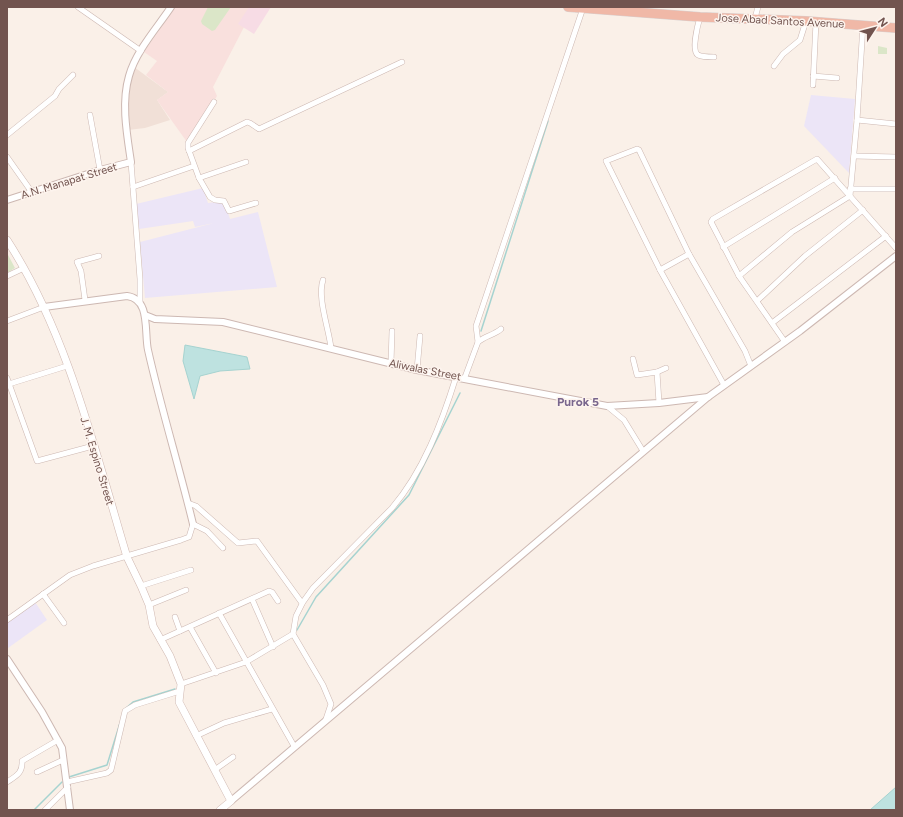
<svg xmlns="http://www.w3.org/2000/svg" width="903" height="817" font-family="Figtree,sans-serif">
<rect width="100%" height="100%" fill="#faf0e8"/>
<path fill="#f1e0d7" d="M134,67L168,92L157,100L170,120L145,128L128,130L126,110L129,77Z"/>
<path fill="#f9e0dd" d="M175,7H250L239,24L244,27L213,87L217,96L187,142L157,100L168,92L146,75L157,61L144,52Z"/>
<g fill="#ece5f7">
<path d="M811,95L855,99L849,173L804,126Z"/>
<path d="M203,188L208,203L224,201L230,219L258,212L277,287L145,298L140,242L214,223L195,227L193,221L139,229L136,204Z"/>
<path d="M35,602L47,620L8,648L7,622Z"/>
</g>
<path fill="#f7dce5" d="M249,7H271L254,34L238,24Z"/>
<g fill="#dbe6c8">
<path d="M208,7H231L215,30L212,31L202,24L201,21Z"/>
<path d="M878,46L887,48V54H878Z"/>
<path d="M7,253L15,268L7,273Z"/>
</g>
<g fill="#bee2e0" stroke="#a6d3d0">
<path d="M185,345L247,357L250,369L220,371L200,376L194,399L183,361Z"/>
<path d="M896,787V810H870Z"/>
</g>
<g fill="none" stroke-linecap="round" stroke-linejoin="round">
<g stroke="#a6d3d0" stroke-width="1.5">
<path d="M481,331L548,121"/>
<path d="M297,630L316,597L409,495L460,393"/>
<path d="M125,709L133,702L175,689"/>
<path d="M69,777L107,765L120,723"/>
<path d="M34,810L62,782"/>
</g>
<g stroke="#cdb8b2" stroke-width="6">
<g id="minor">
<path d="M78,7L141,51"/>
<path d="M700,17C698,24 691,51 698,55C702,57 709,57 714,57"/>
<path d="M755,18L758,7"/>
<path d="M774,66L783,54L800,40L806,21"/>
<path d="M813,76L837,78"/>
<path d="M813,85L816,22"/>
<path d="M90,115L100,170"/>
<path d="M857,120L896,124"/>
<path d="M7,135L55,96L59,89L73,75"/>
<path d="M189,151L247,122L250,123L259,129L402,62"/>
<path d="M854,156L896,157"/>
<path d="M7,157L31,191"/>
<path d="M131,162L140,279V301"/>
<path d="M246,162L199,178L210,197L215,200L224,201L229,211L256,203"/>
<path d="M199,178L188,148V143L214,102"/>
<path d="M133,187L194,166"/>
<path d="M850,189H896"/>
<path d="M723,247L835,178"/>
<path d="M660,270L689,254"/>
<path d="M7,276L24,268"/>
<path d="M739,276L792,232L850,196L857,120L863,25"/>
<path d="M323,280C317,298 329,329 331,348"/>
<path d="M85,300L81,271L77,262L99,256"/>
<path d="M757,301L805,256L863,210"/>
<path d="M7,321L44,307"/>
<path d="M772,323L886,236"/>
<path d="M478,342C485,336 494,335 501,329"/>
<path d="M785,342L739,276L711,222L713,219L817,159L896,248"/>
<path d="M633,359L637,375L657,372L659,403"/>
<path d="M391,363L392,331"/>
<path d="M417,370L420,336"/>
<path d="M657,372L666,368"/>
<path d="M465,377L478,342L476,326L583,8"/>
<path d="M7,378L37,461L93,446"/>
<path d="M9,384L67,366"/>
<path d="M724,385L660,270L606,161L637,149L639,150L689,254L745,351L751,366"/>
<path d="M607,406L624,420L643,451"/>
<path d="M188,503L196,506L238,543L257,541L302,603"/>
<path d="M141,586L191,570"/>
<path d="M43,594L64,623"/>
<path d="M252,599L273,647"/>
<path d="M149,605L186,590"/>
<path d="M219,613L294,746"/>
<path d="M175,617L180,631"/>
<path d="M7,620L70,575L93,566L181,540L189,537L193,524L207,531L223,548"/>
<path d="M190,627L216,673"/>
<path d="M160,640L269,591L272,592L278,601"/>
<path d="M181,684L246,662L293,634"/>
<path d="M326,719L331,704L323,685L293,634L296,616L303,602L313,588L392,508C423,472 442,422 456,377"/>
<path d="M196,736L224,723L272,709"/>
<path d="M216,769L233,757"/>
<path d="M37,772L63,760"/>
<path d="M7,782C16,776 23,773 22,761L58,740"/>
<path d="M67,782L107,773L111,770L125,711L135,705L180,691"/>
<path d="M45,810L68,787"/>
</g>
</g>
<g stroke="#cdb8b2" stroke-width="8">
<g id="tertiary">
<path d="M7,200L100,170L131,162C127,135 121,103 129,76C136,51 157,28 171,7"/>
<path d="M44,307L127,296C151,299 144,332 148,350C161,408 179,466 193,524"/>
<path d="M145,315L155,319L223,322L417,370L607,406L659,403L708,397"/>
<path d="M7,659L42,712L62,748L70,810"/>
<path d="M231,801L708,397L800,331L896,256"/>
</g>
</g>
<g stroke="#cfb7b0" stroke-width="8">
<path id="secondary" d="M7,240C68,334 95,451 127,557L141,586L149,605L153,626L170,656L181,684L179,702L231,801L220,810"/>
</g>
<g stroke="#d8cfce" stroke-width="10">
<path id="trunk" d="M568,7L700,17L806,21L896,28"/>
</g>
<use href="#minor" stroke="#fff" stroke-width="5"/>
<use href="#tertiary" stroke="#fff" stroke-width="6"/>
<use href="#secondary" stroke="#fff" stroke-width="7"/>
<use href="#trunk" stroke="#f0b8a7" stroke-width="9"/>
</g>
<g text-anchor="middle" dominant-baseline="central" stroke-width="3" stroke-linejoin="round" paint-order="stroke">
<g font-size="11" fill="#72544f" stroke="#fdf4ee">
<text transform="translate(780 21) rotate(3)">Jose Abad Santos Avenue</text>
<text transform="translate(69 181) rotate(-17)">A.N. Manapat Street</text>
<text transform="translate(425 370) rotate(11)">Aliwalas Street</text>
<text transform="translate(97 461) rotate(73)">J. M. Espino Street</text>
</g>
<g font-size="12" font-weight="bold" fill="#79668d" stroke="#fdf4ee">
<text x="578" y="402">Purok 5</text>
</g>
</g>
<rect width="903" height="817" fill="none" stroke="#72544f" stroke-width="16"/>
<g transform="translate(875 28) rotate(54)" stroke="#fdf4ee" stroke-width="3" paint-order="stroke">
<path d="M0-3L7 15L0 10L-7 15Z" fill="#72544f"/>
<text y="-6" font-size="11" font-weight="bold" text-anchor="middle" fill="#72544f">N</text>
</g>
</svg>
